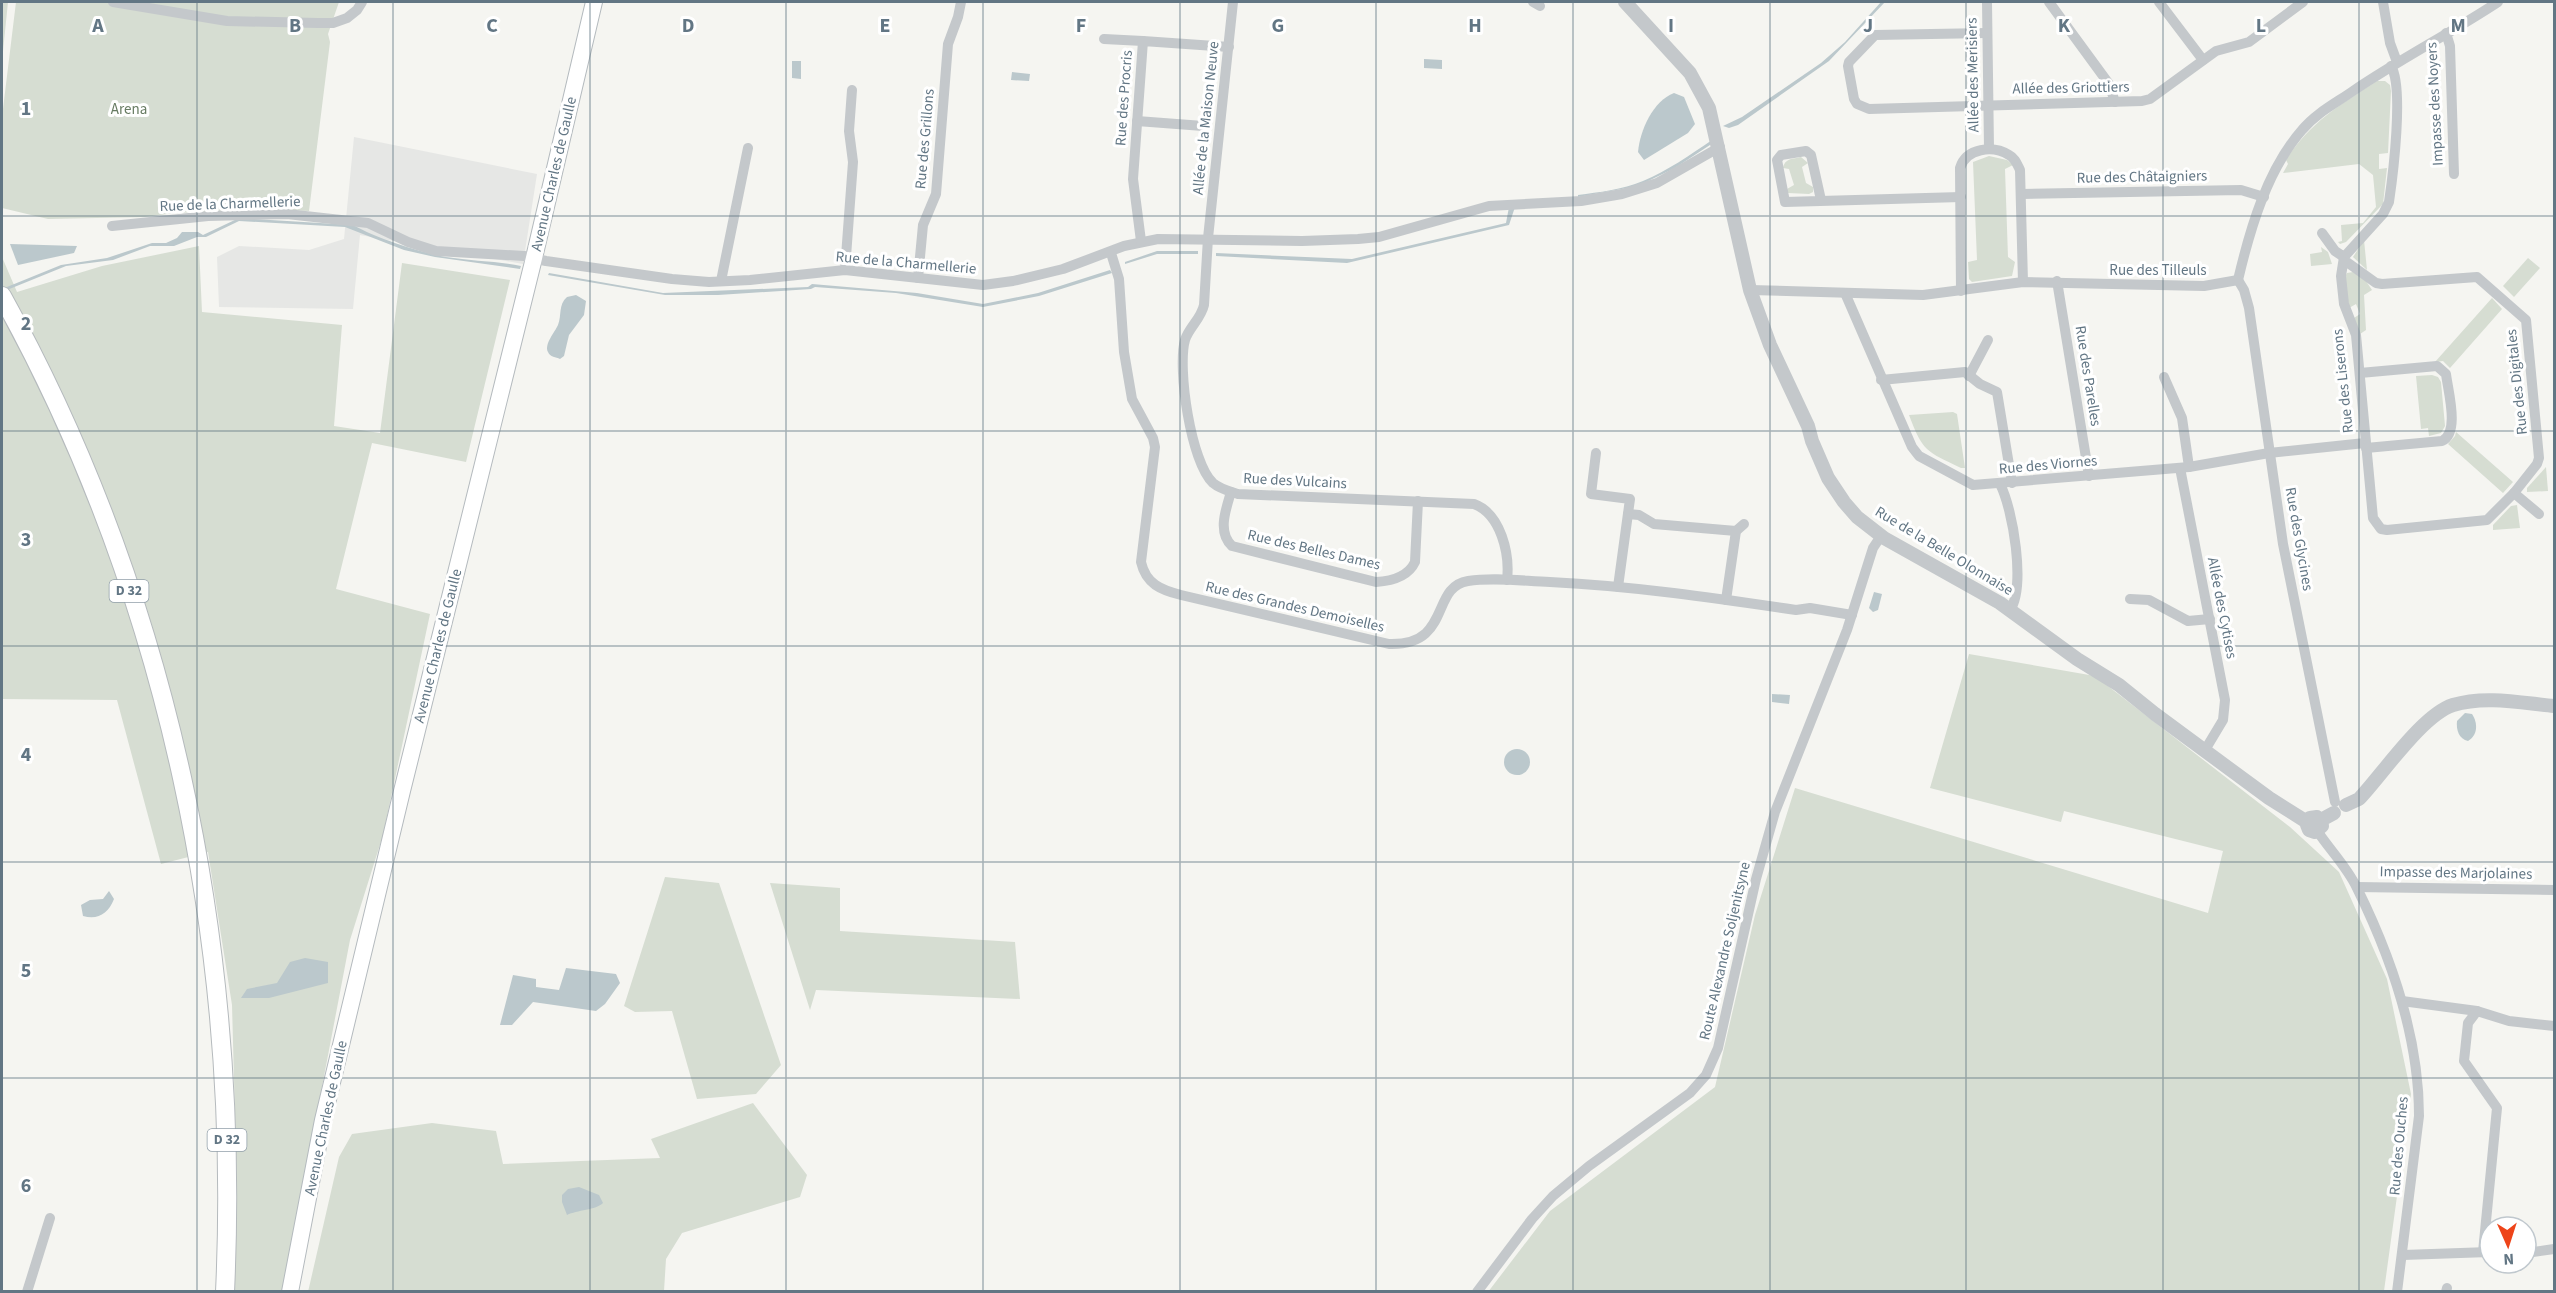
<svg xmlns="http://www.w3.org/2000/svg" width="2556" height="1293" font-family="'Source Sans 3',sans-serif">
<rect width="100%" height="100%" fill="#f5f5f1"/>
<path fill="#e6e7e5" d="M354,137L537,174L523,264L360,235L353,309L219,307L217,257L239,246L309,250L344,239Z"/>
<g fill="#d6ddd2">
<path d="M2,2H8L2,61Z"/>
<path d="M16,2H339L328,34L330,42L309,211L260,209L174,213L145,217L48,219L2,208V117Z"/>
<path d="M2377,81H2385L2390,85L2391,91L2388,153L2379,154V169L2387,168L2383,204L2346,242L2340,244L2338,242L2342,241L2341,225L2363,223L2376,207L2373,175L2359,164L2283,173L2288,164L2286,160C2310,122 2340,105 2377,81Z"/>
<path d="M1989,156L2007,160L2013,165L2005,169L2008,257L2015,262L2012,276L1972,282L1969,279L1968,262L1977,260L1973,162Z"/>
<path d="M1801,157L1808,163L1802,167L1806,183L1813,187V192L1809,194L1788,193L1787,189L1794,185L1789,169L1783,168C1785,158 1793,159 1801,157Z"/>
<path d="M2364,240L2367,270L2353,257Z"/>
<path d="M199,246L202,312L342,325L334,426L380,433L402,263L510,280L466,462L372,443L336,589L430,614L383,835L350,940L283,1291H233L237,1190L232,1005L208,852L161,864L117,700L2,699V257L17,292L102,266Z"/>
<path d="M2321,247L2328,252L2332,264L2311,266L2310,254L2322,252Z"/>
<path d="M2528,258L2540,268L2514,297L2503,286Z"/>
<path d="M2353,272L2366,281L2372,290L2364,295L2366,330L2360,334L2354,318L2360,314L2356,304L2349,308L2345,277L2347,273Z"/>
<path d="M2492,298L2502,309L2450,368L2443,361L2435,362Z"/>
<path d="M2432,375L2438,377L2441,382L2445,426L2441,433L2429,436L2428,428L2421,429L2416,376Z"/>
<path d="M1953,412L1957,414L1965,468H1961C1926,451 1923,452 1909,415Z"/>
<path d="M2456,432L2513,482L2503,493L2448,444L2455,436Z"/>
<path d="M2546,467L2548,491L2527,492V488Z"/>
<path d="M2517,505L2520,528L2493,530V525L2511,506Z"/>
<path d="M1969,654L2095,676L2290,827L2339,872L2387,979L2411,1094L2384,1291L1488,1292L1550,1211L1715,1087L1755,915L1795,788L2208,913L2223,851L2064,811L2061,822L1930,788Z"/>
<path d="M665,877L719,883L781,1065L756,1094L697,1099L672,1011L635,1012L624,1006Z"/>
<path d="M770,883L840,888V931L1015,942L1020,999L816,990L810,1010Z"/>
<path d="M753,1103L807,1175L800,1197L682,1233L666,1259L664,1291L308,1292L339,1157L352,1134L432,1123L496,1131L503,1164L660,1158L651,1139Z"/>
</g>
<g fill="#bbc8cc">
<path d="M1881,2H1885L1829,61L1738,125L1729,128L1723,126L1742,117L1821,63L1845,42Z"/>
<path d="M1424,59L1442,60V69L1424,68Z"/>
<path d="M792,61H801V79L792,78Z"/>
<path d="M1012,72L1030,74L1029,81L1011,80Z"/>
<path d="M1674,93L1684,97L1695,124L1688,133L1644,160L1638,152C1640,130 1653,101 1674,93Z"/>
<path d="M1712,140L1713,143L1675,168L1638,186L1578,197V195C1599,192 1622,190 1643,181C1667,171 1690,155 1712,140Z"/>
<path d="M1509,207H1515L1509,225L1347,263L1216,256V253L1352,259L1506,223Z"/>
<path d="M239,218L353,225C376,238 419,252 446,257C471,261 496,261 521,266L520,269L435,257L404,250L345,227L239,221L206,237H197L174,246H150L113,260L66,266L2,292V289L61,265L107,258L152,243H166L177,238L182,232H198L203,235Z"/>
<path d="M10,244L77,246L74,253L18,265Z"/>
<path d="M1157,251H1198V254H1157L1125,264V262Z"/>
<path d="M1110,270L1112,273L1039,296L983,307L896,293L815,287L811,289L718,295H665L548,275L549,273L663,293L808,287L812,284L917,293L983,304L1038,293Z"/>
<path d="M576,295L586,301L584,315L569,335L564,356L560,359C556,357 550,357 548,352C544,344 555,332 558,325C562,315 558,305 567,297Z"/>
<path d="M1874,592L1882,594L1878,610L1873,612L1869,608Z"/>
<path d="M1772,694L1790,695L1789,704L1772,702Z"/>
<path d="M2465,713L2472,714C2478,723 2478,735 2468,741C2459,739 2456,730 2457,721Z"/>
<circle cx="1517" cy="762" r="13"/>
<path d="M109,891L114,899C108,914 98,920 83,916L81,905L90,900L103,899Z"/>
<path d="M305,958L328,962V983L269,998H241L247,989L277,983L290,962Z"/>
<path d="M566,968L616,974L620,983L605,1004L596,1011L533,1002L512,1025H500L513,975L536,979V987L559,990Z"/>
<path d="M579,1187L599,1195L603,1203C596,1210 577,1210 567,1215L562,1202V1195L568,1189Z"/>
</g>
<g fill="none" stroke-linecap="round" stroke-linejoin="round">
<g stroke="#b4babe" stroke-width="18">
<path id="secondary" d="M290,1292L323,1120L402,791L534,258L594,2"/>
</g>
<g stroke="#b5babd" stroke-width="20">
<path id="primary" d="M2,296C169,597 241,949 225,1292"/>
</g>
<g stroke="#c4c8cb" stroke-width="10">
<path d="M113,2L227,21L318,23H333L347,18L357,10L362,2"/>
<path d="M1233,2L1208,238L1204,305C1201,319 1189,327 1185,340C1177,368 1191,463 1213,483C1220,489 1229,491 1238,494L1474,504C1501,514 1510,554 1507,580"/>
<path d="M1533,2L1540,6"/>
<path d="M1987,2L1989,149"/>
<path d="M2049,2L2109,84L2115,102"/>
<path d="M2159,2L2203,60"/>
<path d="M2383,2L2390,43L2397,62"/>
<path d="M1987,33L1875,35L1849,62L1848,66L1854,99L1857,104L1869,109L2142,101L2150,99L2216,51L2249,42L2303,2"/>
<path d="M2446,33L2450,46L2454,174"/>
<path d="M1104,39L1143,41"/>
<path d="M1137,121L1203,126"/>
<path d="M2021,194L2241,190L2264,197"/>
<path d="M1821,200L1811,155L1806,151L1781,155L1777,160L1785,202L1961,197"/>
<path d="M112,226L208,216L287,214L368,223L408,242L436,251L524,256L546,261L672,279L709,282L750,280L845,270L983,285L1013,281L1063,269L1124,246L1158,239L1302,241L1358,239L1379,237L1489,206L1581,201L1622,194L1657,183L1720,147"/>
<path d="M2322,233L2335,251L2344,257"/>
<path d="M1141,241L1133,179L1143,41L1229,47"/>
<path d="M1111,253L1119,279L1124,352L1132,399L1153,438L1155,447L1141,562C1146,584 1161,590 1181,595L1389,644C1452,646 1430,587 1468,581C1494,577 1523,581 1550,582C1633,586 1715,598 1796,610L1810,608L1852,615"/>
<path d="M2344,260L2376,283L2382,284L2477,277L2526,320L2539,458L2537,464L2514,493L2487,520L2387,530L2381,529L2373,518L2356,335L2344,304L2341,276L2344,257L2383,214L2389,202C2393,175 2404,87 2391,66"/>
<path d="M845,270L853,162L849,131L852,90"/>
<path d="M918,278L923,225L936,194L948,44L958,17L961,2"/>
<path d="M2238,280L2244,290L2249,308L2283,544L2335,802"/>
<path d="M2238,280C2250,229 2267,170 2302,130C2316,113 2336,103 2353,91C2400,59 2451,33 2498,2"/>
<path d="M721,281L748,148"/>
<path d="M2057,281L2089,476"/>
<path d="M1750,290L1923,295L2023,282L2204,286L2238,280"/>
<path d="M1961,291L1960,168C1966,148 1993,145 2009,155C2015,158 2017,164 2020,170L2023,282"/>
<path d="M1845,293L1912,447L1919,456L1973,485L2189,467L2269,453L2365,443"/>
<path d="M2360,373L2437,366L2446,374C2448,391 2460,433 2442,441L2366,448"/>
<path d="M1969,376L1988,340"/>
<path d="M2164,377L2182,418L2189,467"/>
<path d="M1881,380L1965,372L1980,384L1997,392L2012,483"/>
<path d="M1596,453L1591,494L1630,499L1618,587"/>
<path d="M2180,468L2225,700L2223,720L2205,750"/>
<path d="M2000,484C2013,509 2026,587 2010,610"/>
<path d="M1231,492C1226,509 1217,532 1232,546L1376,582C1392,581 1408,577 1415,562L1418,501"/>
<path d="M2514,493L2539,514"/>
<path d="M1628,514L1639,515L1654,524L1736,531"/>
<path d="M2130,599L2149,600L2188,621L2210,619"/>
<path d="M1726,600L1736,531L1744,524"/>
<path d="M2318,832C2330,850 2347,867 2357,888C2391,957 2419,1038 2419,1116L2397,1292"/>
<path d="M2357,887L2554,890"/>
<path d="M2402,1001L2477,1011L2509,1021L2554,1026"/>
<path d="M2477,1011L2468,1023L2464,1061L2497,1108L2483,1252"/>
<path d="M2526,1253L2554,1249"/>
<path d="M2403,1255L2489,1252"/>
<path d="M27,1292L50,1218"/>
<path d="M1477,1292L1532,1219L1553,1196L1589,1166L1690,1093L1706,1075L1718,1048L1756,879L1775,812L1847,630L1873,548L1881,536"/>
<path d="M2446,1292L2447,1288"/>
</g>
<g stroke="#c4c8cb" stroke-width="14">
<path d="M1625,2L1690,73L1709,108L1750,290L1770,345L1808,426L1812,441L1828,478L1844,502L1857,517L1884,538L2000,603L2077,659L2119,685L2155,714L2269,798L2307,822"/>
<path d="M2346,805L2359,799C2382,775 2422,715 2453,705C2485,695 2522,703 2554,706"/>
<path d="M2321,820L2322,826L2315,832L2309,830L2307,825L2310,818L2317,817L2321,820L2334,813"/>
</g>
<use href="#secondary" stroke="#fff" stroke-width="16"/>
<use href="#primary" stroke="#fff" stroke-width="18"/>
</g>
<path fill="none" stroke="#627684" stroke-width="1.5" stroke-opacity="0.55" d="M197,2V1292M393,2V1292M590,2V1292M786,2V1292M983,2V1292M1180,2V1292M1376,2V1292M1573,2V1292M1770,2V1292M1966,2V1292M2163,2V1292M2359,2V1292M2,216H2554M2,431H2554M2,646H2554M2,862H2554M2,1078H2554"/>
<g text-anchor="middle" dominant-baseline="central" stroke-width="6" stroke-linejoin="round" paint-order="stroke">
<g fill="#fff" stroke="#919fa9" stroke-width="1.5">
<rect x="109.5" y="580" width="39" height="22" rx="4.5"/>
<rect x="207.5" y="1129" width="39" height="22" rx="4.5"/>
</g>
<g font-size="14" font-weight="bold" fill="#627684">
<text x="129" y="591">D 32</text>
<text x="227" y="1140">D 32</text>
</g>
<g font-size="15" fill="#627684" stroke="#fff">
<text transform="translate(1973 75) rotate(-91)">Allée des Merisiers</text>
<text transform="translate(2071 88) rotate(-1)">Allée des Griottiers</text>
<text transform="translate(1124 98) rotate(-86)">Rue des Procris</text>
<text transform="translate(2435 104) rotate(-93)">Impasse des Noyers</text>
<text transform="translate(1206 118) rotate(-84)">Allée de la Maison Neuve</text>
<text transform="translate(925 139) rotate(-85)">Rue des Grillons</text>
<text transform="translate(554 174) rotate(-77)">Avenue Charles de Gaulle</text>
<text transform="translate(2142 177) rotate(-1)">Rue des Châtaigniers</text>
<text transform="translate(230 204) rotate(-2)">Rue de la Charmellerie</text>
<text transform="translate(906 263) rotate(5)">Rue de la Charmellerie</text>
<text x="2158" y="270">Rue des Tilleuls</text>
<text transform="translate(2088 376) rotate(81)">Rue des Parelles</text>
<text transform="translate(2343 381) rotate(-96)">Rue des Liserons</text>
<text transform="translate(2517 382) rotate(-96)">Rue des Digitales</text>
<text transform="translate(2048 465) rotate(-5)">Rue des Viornes</text>
<text transform="translate(1295 481) rotate(3)">Rue des Vulcains</text>
<text transform="translate(2299 539) rotate(80)">Rue des Glycines</text>
<text transform="translate(1314 550) rotate(13)">Rue des Belles Dames</text>
<text transform="translate(1944 551) rotate(31)">Rue de la Belle Olonnaise</text>
<text transform="translate(1295 607) rotate(13)">Rue des Grandes Demoiselles</text>
<text transform="translate(2222 608) rotate(79)">Allée des Cytises</text>
<text transform="translate(438 646) rotate(-76)">Avenue Charles de Gaulle</text>
<text transform="translate(2456 873) rotate(1)">Impasse des Marjolaines</text>
<text transform="translate(1725 951) rotate(-77)">Route Alexandre Soljenitsyne</text>
<text transform="translate(326 1118) rotate(-78)">Avenue Charles de Gaulle</text>
<text transform="translate(2399 1146) rotate(-85)">Rue des Ouches</text>
</g>
<g font-size="15" fill="#677b62" stroke="#fff">
<text x="129" y="109">Arena</text>
</g>
</g>
<g font-size="20" text-anchor="middle" font-weight="bold" fill="#627684" stroke="#fff" stroke-width="6" stroke-linejoin="round" paint-order="stroke">
<text x="98" y="32">A</text>
<text x="295" y="32">B</text>
<text x="492" y="32">C</text>
<text x="688" y="32">D</text>
<text x="885" y="32">E</text>
<text x="1081" y="32">F</text>
<text x="1278" y="32">G</text>
<text x="1475" y="32">H</text>
<text x="1671" y="32">I</text>
<text x="1868" y="32">J</text>
<text x="2064" y="32">K</text>
<text x="2261" y="32">L</text>
<text x="2458" y="32">M</text>
<text x="26" y="115">1</text>
<text x="26" y="330">2</text>
<text x="26" y="546">3</text>
<text x="26" y="761">4</text>
<text x="26" y="977">5</text>
<text x="26" y="1192">6</text>
</g>
<rect width="2556" height="1293" fill="none" stroke="#627684" stroke-width="6"/>
<g transform="translate(2508 1245) rotate(177)"><circle r="28" fill="#ffffff" stroke="#c0c8ce" stroke-width="1.5"/>
<path d="M0-4.5L10 22L0 15L-10 22Z" fill="#ee4419"/>
<text y="-9" font-size="16" font-weight="bold" text-anchor="middle" fill="#627684">N</text>
</g>
</svg>
